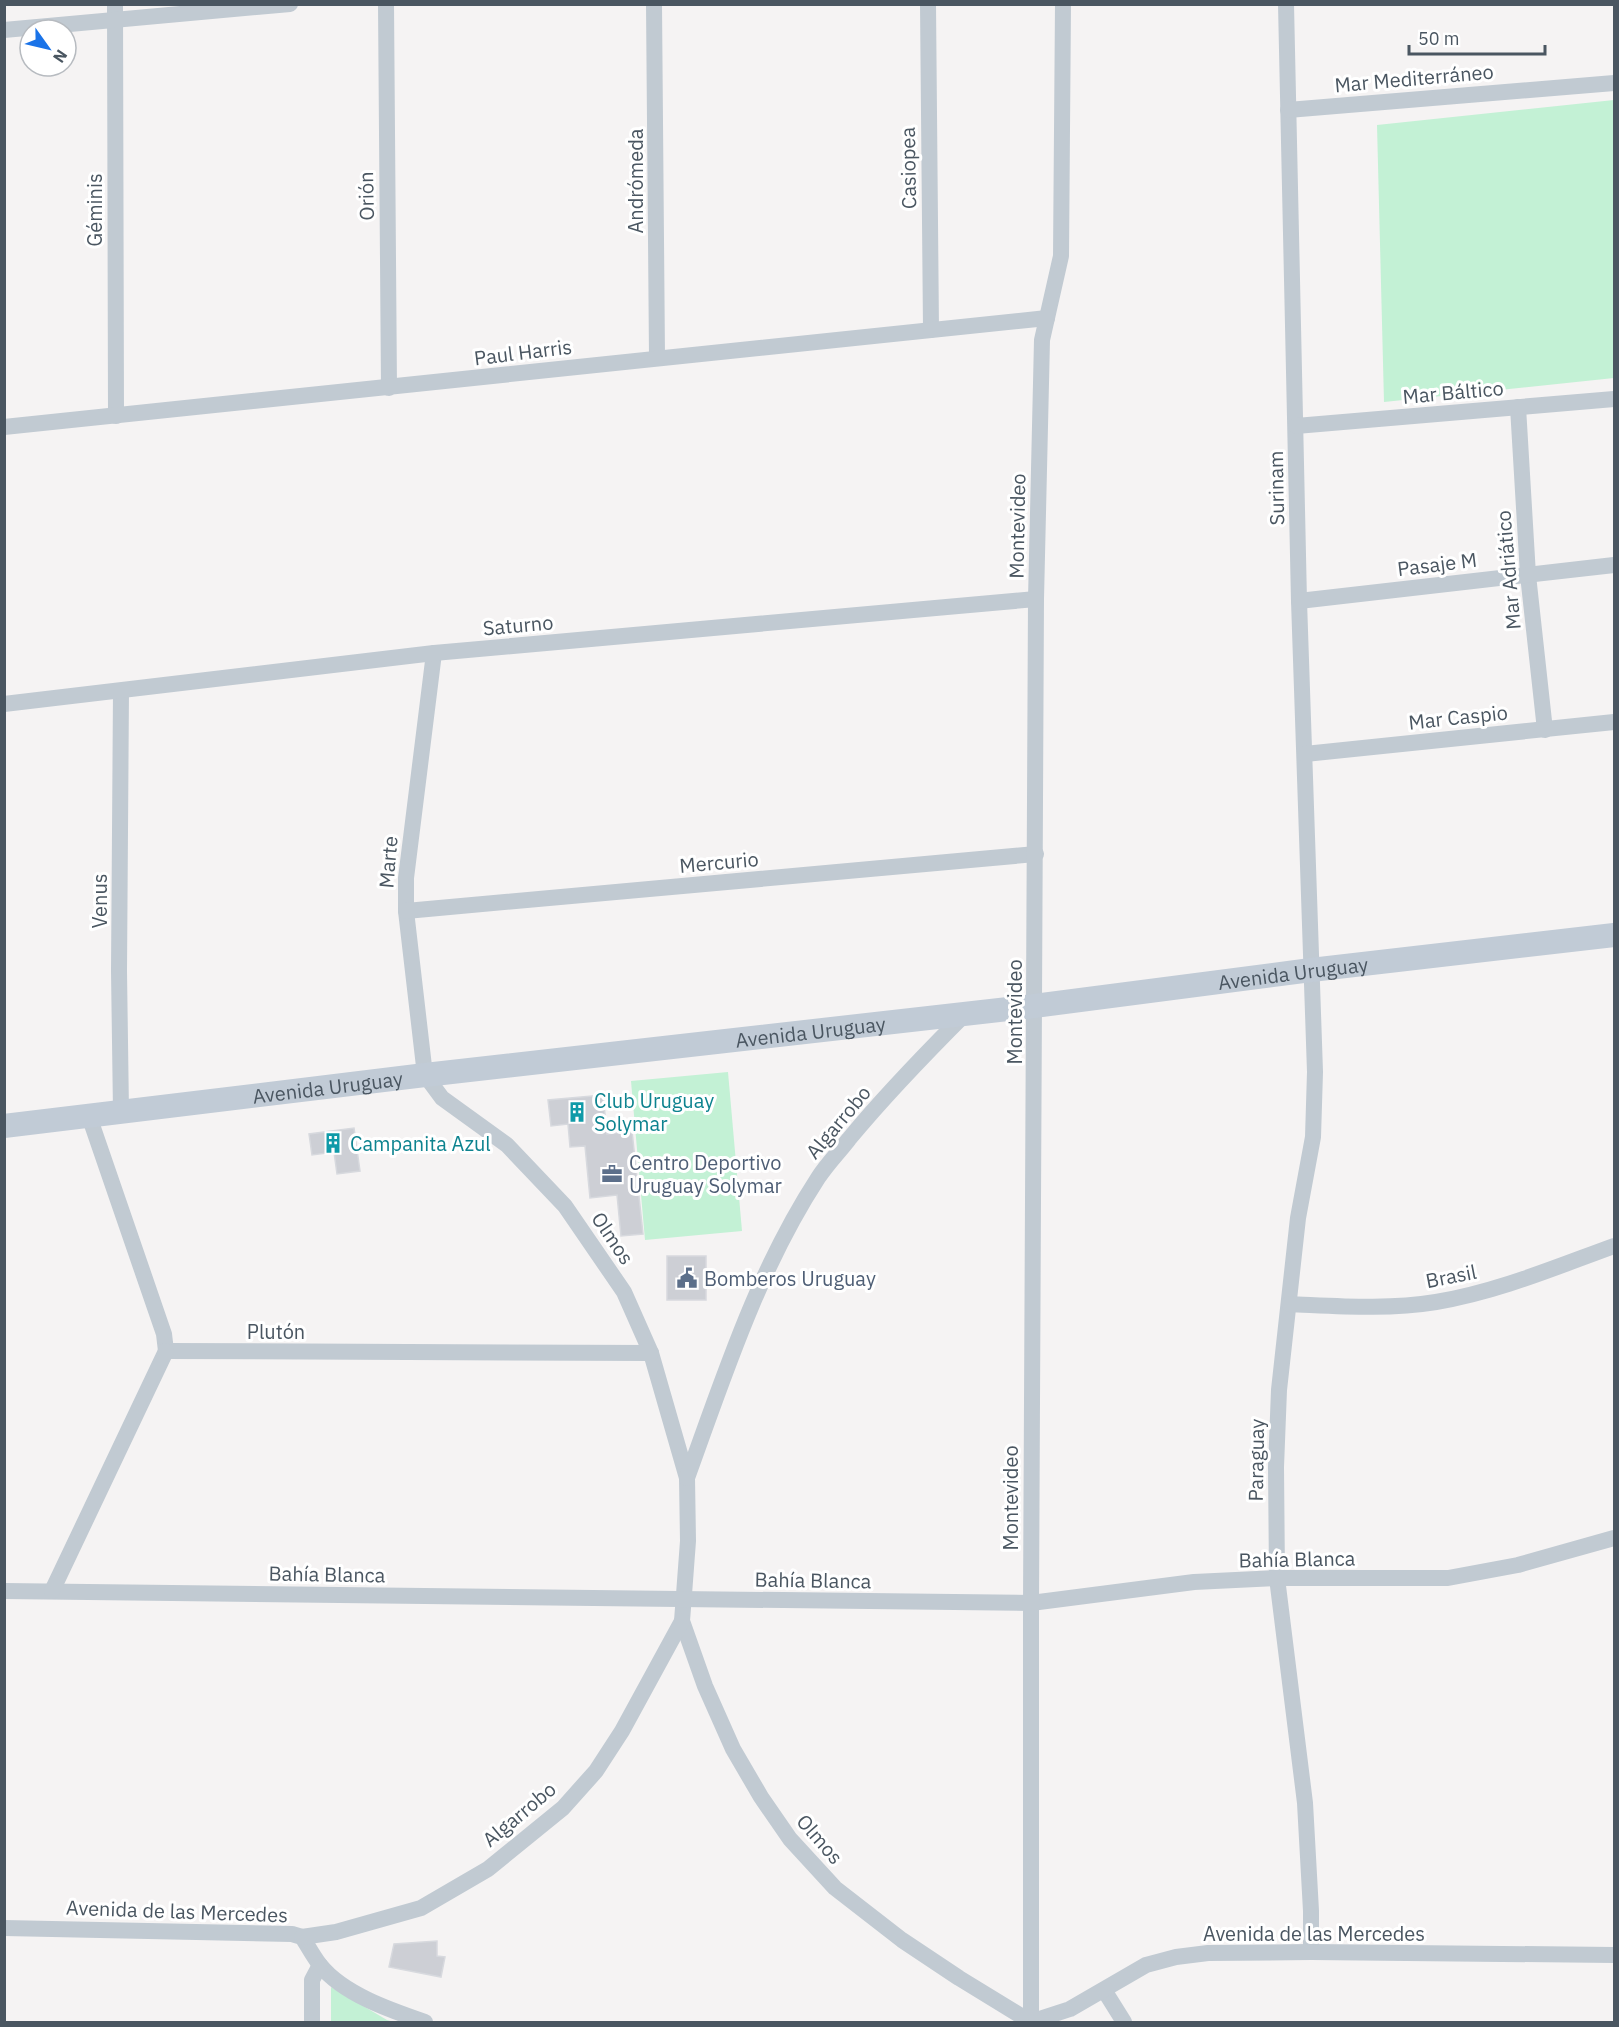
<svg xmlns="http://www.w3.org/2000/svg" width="1619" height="2027" font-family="'IBM Plex Sans',sans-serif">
<rect width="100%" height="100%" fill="#f5f3f3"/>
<g fill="#c3f1d5">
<path d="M1614,100V378L1384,402L1377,125Z"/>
<path d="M728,1072L742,1231L645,1240L631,1081Z"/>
<path d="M331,1987L387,2020L394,2022H331Z"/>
</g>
<g fill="#cdcfd5" stroke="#d7d9de" stroke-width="1.5">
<path d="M603,1095L607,1134L632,1131L643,1234L621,1236L617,1195L590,1198L585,1146L570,1147L568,1124L551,1126L548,1100Z"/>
<path d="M354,1128L360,1171L337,1174L334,1152L312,1155L309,1134Z"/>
<rect x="667" y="1256" width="39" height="44"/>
<path d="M437,1941V1956L445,1957L441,1977L389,1967L394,1944Z"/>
</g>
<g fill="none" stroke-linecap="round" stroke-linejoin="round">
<g stroke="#c1cad2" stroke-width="16">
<path d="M115,4L116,416"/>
<path d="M386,4L389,388"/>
<path d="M654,4L657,357"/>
<path d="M928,4L931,330"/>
<path d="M1286,4L1299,601L1315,1072L1313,1137L1298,1218L1279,1390L1276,1467L1277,1578L1305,1803L1311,1911V1952"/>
<path d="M4,30L290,4"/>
<path d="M1288,110L1614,83"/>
<path d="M1518,407L1528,575L1545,730"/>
<path d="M1296,426L1614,399"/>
<path d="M4,427L1047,318"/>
<path d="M1299,601L1614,565"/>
<path d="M434,653L406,878V911L425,1075L442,1098L507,1145L565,1206L624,1292L651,1353L687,1478L688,1541L682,1621L705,1686L733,1749L761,1797L790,1839L835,1888L902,1940L959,1978L1031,2022"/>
<path d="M121,691L119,971L121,1112"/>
<path d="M4,704L434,653L1036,599"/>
<path d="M1305,754L1614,722"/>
<path d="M406,911L1036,854"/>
<path d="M89,1116L164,1334L166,1351"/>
<path d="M1289,1304C1338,1306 1387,1310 1436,1302C1497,1292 1556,1267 1614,1246"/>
<path d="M166,1351L651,1353"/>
<path d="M687,1478C724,1376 758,1270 818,1178C827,1164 839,1152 849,1139C886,1094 926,1053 967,1012"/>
<path d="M4,1591L1031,1603L1194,1582L1277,1578H1448L1518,1565L1614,1538"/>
<path d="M52,1591L166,1351"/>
<path d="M4,1928L292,1934L302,1937C308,1946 313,1956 320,1965C343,1994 390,2010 425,2022"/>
<path d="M302,1937L336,1932L421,1908L488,1869L563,1808L596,1771L622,1731L682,1621"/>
<path d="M1104,1990L1124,2022"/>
<path d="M312,2022V1980L320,1965"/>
<path d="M1030,2022L1070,2009L1146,1965L1176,1957L1208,1953L1311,1952L1614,1955"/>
<path d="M1031,2022V1603L1036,599L1042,340L1061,256L1063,4"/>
</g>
<path stroke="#c1cbd6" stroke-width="24" id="s1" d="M4,1126L425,1075L1034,1006L1311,970L1614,935"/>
</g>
<defs>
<g id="building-bare" transform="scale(1.62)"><path d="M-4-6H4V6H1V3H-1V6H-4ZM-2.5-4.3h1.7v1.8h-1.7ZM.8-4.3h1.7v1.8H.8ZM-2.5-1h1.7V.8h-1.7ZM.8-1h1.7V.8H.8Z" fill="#0f9aa8" stroke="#fff" stroke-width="2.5" paint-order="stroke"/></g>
<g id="office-bare" transform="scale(1.62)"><path d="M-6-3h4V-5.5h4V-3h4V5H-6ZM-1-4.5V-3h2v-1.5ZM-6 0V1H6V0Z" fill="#5c6f8a" stroke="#fff" stroke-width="2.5" paint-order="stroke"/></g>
<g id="civic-bare" transform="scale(1.62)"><path d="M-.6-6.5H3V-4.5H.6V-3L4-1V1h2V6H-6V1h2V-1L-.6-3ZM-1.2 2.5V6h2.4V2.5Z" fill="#5c6f8a" stroke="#fff" stroke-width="2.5" paint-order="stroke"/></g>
</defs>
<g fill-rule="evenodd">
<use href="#building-bare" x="577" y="1112"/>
<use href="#building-bare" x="333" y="1143"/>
<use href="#office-bare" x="612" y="1174"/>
<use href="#civic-bare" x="687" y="1278"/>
</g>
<g text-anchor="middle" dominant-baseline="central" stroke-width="6" stroke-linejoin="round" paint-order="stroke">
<g font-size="20" fill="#4a5661" stroke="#fff">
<text transform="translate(1414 78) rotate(-5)">Mar Mediterráneo</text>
<text transform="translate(908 168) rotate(-91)">Casiopea</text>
<text transform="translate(635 181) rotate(-90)">Andrómeda</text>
<text transform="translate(366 196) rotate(-91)">Orión</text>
<text transform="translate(94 210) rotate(-90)">Géminis</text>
<text transform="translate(523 352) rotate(-7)">Paul Harris</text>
<text transform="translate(1453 392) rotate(-5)">Mar Báltico</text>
<text transform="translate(1276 488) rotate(-91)">Surinam</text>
<text transform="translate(1017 526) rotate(-89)">Montevideo</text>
<text transform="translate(1437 564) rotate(-7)">Pasaje M</text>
<text transform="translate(1508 570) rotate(-95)">Mar Adriático</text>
<text transform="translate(518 625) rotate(-5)">Saturno</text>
<text transform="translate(1458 717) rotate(-6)">Mar Caspio</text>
<text transform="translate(388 862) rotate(-85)">Marte</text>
<text transform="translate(719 862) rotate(-5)">Mercurio</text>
<text transform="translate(99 901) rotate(-90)">Venus</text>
<text stroke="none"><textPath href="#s1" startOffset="1298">Avenida Uruguay</textPath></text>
<text transform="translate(1014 1012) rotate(-90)">Montevideo</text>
<text stroke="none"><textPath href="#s1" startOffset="812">Avenida Uruguay</textPath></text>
<text stroke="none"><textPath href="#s1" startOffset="326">Avenida Uruguay</textPath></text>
<text transform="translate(838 1122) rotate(-50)">Algarrobo</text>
<text transform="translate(613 1238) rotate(56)">Olmos</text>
<text transform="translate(1451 1276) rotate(-11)">Brasil</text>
<text x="276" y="1331">Plutón</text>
<text transform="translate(1256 1460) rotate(-89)">Paraguay</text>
<text transform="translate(1010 1498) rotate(-90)">Montevideo</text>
<text transform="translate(1297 1559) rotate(-1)">Bahía Blanca</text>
<text transform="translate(327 1574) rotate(1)">Bahía Blanca</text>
<text transform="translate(813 1580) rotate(1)">Bahía Blanca</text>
<text transform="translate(519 1814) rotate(-40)">Algarrobo</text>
<text transform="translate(820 1839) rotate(49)">Olmos</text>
<text transform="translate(177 1911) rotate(2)">Avenida de las Mercedes</text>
<text x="1314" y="1933">Avenida de las Mercedes</text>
</g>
<g font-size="20" fill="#0d838f" stroke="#fff" text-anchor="start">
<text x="594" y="1100">Club Uruguay<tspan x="594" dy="23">Solymar</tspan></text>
<text x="350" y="1143">Campanita Azul</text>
</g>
<g font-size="20" fill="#4e5e75" stroke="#fff" text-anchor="start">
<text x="629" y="1162">Centro Deportivo<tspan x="629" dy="23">Uruguay Solymar</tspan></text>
<text x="704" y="1278">Bomberos Uruguay</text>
</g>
</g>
<rect width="1619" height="2027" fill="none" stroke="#4a5661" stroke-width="12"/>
<g transform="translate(48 48) rotate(124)"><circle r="28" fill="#ffffff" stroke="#b7bbc0" stroke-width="1.5"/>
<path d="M0-4.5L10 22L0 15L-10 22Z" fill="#1a73e8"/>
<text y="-9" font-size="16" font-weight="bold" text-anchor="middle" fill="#4a5661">N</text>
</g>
<path d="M1409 45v9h136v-9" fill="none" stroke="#4a5661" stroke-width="3"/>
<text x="1418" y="45" font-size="18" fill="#4a5661" stroke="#ffffff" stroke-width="4.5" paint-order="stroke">50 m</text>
</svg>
